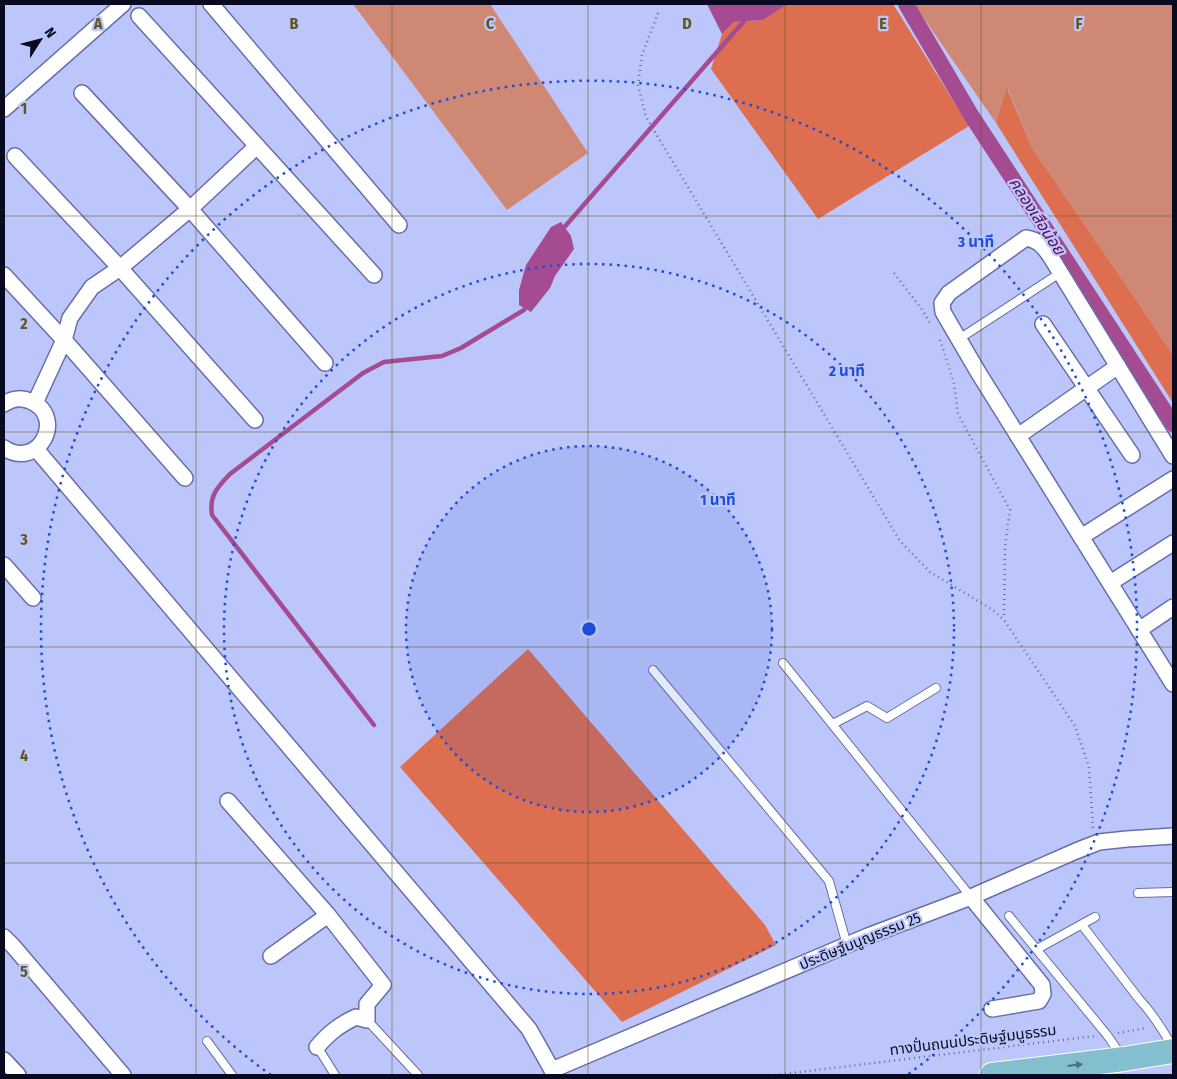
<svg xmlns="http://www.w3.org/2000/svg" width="1177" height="1079" font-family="'Fira Sans Condensed','Noto Sans Thai',sans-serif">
<rect width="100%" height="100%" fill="#bdc6fa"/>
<g fill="#cf8873">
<path d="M353,4H490L588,153L507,210Z"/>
<path d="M914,4H1173V355L1139,304L1032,148L1008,89L996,123Z"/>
</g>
<g fill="#dd6e4f">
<path d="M786,4H893L969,126L818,219L711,69L722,34L734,22L763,20L785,5Z"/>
<path d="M1007,88L1032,148L1139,304L1173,355V403L996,123Z"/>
<path d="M528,649L765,925L776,945L622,1022L400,767Z"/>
</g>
<g fill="#a54b91">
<path d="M707,4H786V5L763,20L734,22L722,34Z"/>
<path d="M561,222L571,236L574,249L555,276L550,288L531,312L519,305V290L526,265L551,227Z"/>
</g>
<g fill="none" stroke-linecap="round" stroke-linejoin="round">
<g stroke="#a54b91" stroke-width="4.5">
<path d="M561,231L744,21"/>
<path d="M374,725L212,515C209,495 217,488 230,474L363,373L384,362L442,356L461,348L524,310L527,304"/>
</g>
<path stroke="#a54b91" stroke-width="16" d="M906,4L971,115L1173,424"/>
<g stroke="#676faa" stroke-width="10">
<g id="service">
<path d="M959,339L1060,273"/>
<path d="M783,663L971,897"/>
<path d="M653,670L829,881L847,945"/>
<path d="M833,724L867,706L887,718L936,688"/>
<path d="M1138,893L1173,892"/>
<path d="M1009,916L1107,1035L1121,1055"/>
<path d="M1082,925L1139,999C1153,1014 1163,1030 1173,1048"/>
<path d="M1037,949L1095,917"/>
<path d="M367,1020L418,1075"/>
<path d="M207,1041L232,1075"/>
<path d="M320,1051L335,1075"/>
</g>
</g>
<g stroke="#676faa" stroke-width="18">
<g id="minor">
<path d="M211,4L399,225"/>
<path d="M139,16L374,275"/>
<path d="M82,93L190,209L325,363"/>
<path d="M4,109L123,4"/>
<path d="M15,156L120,268L255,420"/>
<path d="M4,275L64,340L185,478"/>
<path d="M1043,324L1132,455"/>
<path d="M35,403L64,340L70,318L92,287L120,268L190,209L257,146"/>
<path d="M4,404C11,399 21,397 30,401C67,416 39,471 4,448"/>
<path d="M1018,436L1118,366"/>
<path d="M36,449L529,1029L552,1070L554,1075"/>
<path d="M1173,456L1052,259C1045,248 1039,240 1026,238L949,293L942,303L943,312L978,372L1173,684"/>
<path d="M1081,537L1173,479"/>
<path d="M4,565L33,598"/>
<path d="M1110,583L1173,543"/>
<path d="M1139,630L1173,607"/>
<path d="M228,801L328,915"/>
<path d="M971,897L1042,985L1043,994L1039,1001L992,1009"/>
<path d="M4,937L13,946L123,1075"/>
<path d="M271,956L328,915L383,985L367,1004V1020L356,1017C339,1025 329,1033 317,1047"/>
<path d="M4,1060L18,1075"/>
<path d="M552,1070L868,936L971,897L1076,851L1099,842L1127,839L1173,836"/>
</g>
</g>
<g stroke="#fff" stroke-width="26">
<path id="primary" d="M992,1075L1124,1059L1173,1051"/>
</g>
<g stroke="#686d93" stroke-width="2.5" stroke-dasharray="1 4" stroke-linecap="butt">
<path d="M658,13L642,55L638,85L646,117L900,541L930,572L993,610L1004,620L1075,726L1089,767L1093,828"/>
<path d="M894,273L923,311L930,323"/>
<path d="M940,340L954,383L958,414L1010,510L1005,546L1004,619"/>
<path d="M1118,1033L1147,1028"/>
<path d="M775,1075L1095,1036"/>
</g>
<use href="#service" stroke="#fff" stroke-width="8"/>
<use href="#minor" stroke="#fff" stroke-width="15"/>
<use href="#primary" stroke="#83bfce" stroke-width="24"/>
</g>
<defs><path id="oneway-solid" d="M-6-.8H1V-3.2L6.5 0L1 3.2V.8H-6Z" transform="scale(1.25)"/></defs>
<use fill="#4c6e80" href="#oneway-solid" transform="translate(1075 1065) rotate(-7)"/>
<path fill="none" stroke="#625723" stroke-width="1" stroke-opacity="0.55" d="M196,4V1075M392,4V1075M588,4V1075M785,4V1075M981,4V1075M4,216H1173M4,432H1173M4,647H1173M4,863H1173"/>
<circle cx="589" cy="629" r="183" fill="#1d4ed8" fill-opacity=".12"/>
<g fill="none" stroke="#1d4ed8" stroke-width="2.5" stroke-dasharray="2.5 5">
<circle cx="589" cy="629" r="183"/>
<circle cx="589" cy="629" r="365"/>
<path d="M271 1075A548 548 0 1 1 907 1075"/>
</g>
<g text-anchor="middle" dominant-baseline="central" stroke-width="4.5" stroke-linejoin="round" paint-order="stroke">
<g font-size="15" fill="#090a20" stroke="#bdc6fa">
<text transform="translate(860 941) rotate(-22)">ประดิษฐ์มนูญธรรม 25</text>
<text transform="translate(973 1040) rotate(-7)">ทางปั่นถนนประดิษฐ์มนูธรรม</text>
</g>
<g font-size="16" font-style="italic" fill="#600751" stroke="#bdc6fa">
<text transform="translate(1037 216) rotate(57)">คลองเสือน้อย</text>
</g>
</g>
<g font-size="16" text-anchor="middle" font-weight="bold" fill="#625723" stroke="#bdc6fa" stroke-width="4.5" stroke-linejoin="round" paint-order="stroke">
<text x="98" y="29">A</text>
<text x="294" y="29">B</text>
<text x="490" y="29">C</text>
<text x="687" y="29">D</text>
<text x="883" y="29">E</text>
<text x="1079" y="29">F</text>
<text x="24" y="114">1</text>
<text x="24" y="329">2</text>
<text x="24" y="545">3</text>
<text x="24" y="761">4</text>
<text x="24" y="977">5</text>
</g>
<circle cx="589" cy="629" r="8" fill="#1d4ed8" stroke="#bdc6fa" stroke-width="2.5"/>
<g font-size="15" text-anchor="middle" font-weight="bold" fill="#1d4ed8" stroke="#bdc6fa" stroke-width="4.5" stroke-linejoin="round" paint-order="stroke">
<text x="976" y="247">3 นาที</text>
<text x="847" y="376">2 นาที</text>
<text x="718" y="505">1 นาที</text>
</g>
<rect width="1177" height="1079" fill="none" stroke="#090a20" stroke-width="10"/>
<g transform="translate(40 40) rotate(54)" stroke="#bdc6fa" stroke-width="4" paint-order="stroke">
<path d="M0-4L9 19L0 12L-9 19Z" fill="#090a20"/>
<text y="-8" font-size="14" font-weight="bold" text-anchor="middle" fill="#090a20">N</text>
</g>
</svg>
